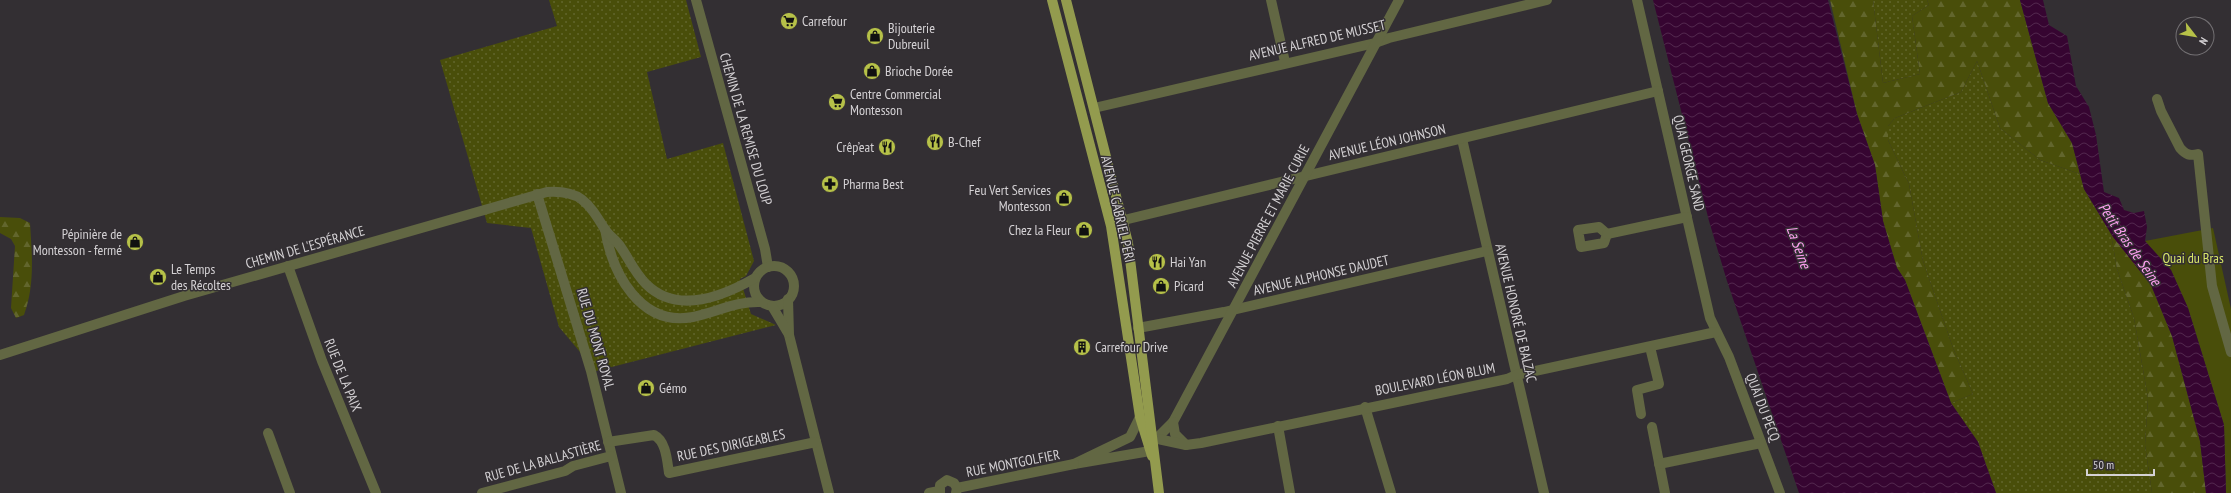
<svg xmlns="http://www.w3.org/2000/svg" width="2231" height="493" font-family="'PT Sans Narrow',sans-serif">
<defs>
<pattern id="grass-dots" width="8" height="8" patternUnits="userSpaceOnUse"><rect width="8" height="8" fill="#494e0a"/><path d="M2 2h.1M6 6h.1" fill="none" stroke="#62662d" stroke-width="1.8" stroke-linecap="round"/></pattern>
<pattern id="forest-firs" width="22" height="20" patternUnits="userSpaceOnUse"><rect width="22" height="20" fill="#494e0a"/><path d="M5 1l3.5 6h-7zM16 11l3.5 6h-7z" fill="#62662d"/></pattern>
<pattern id="water-waves" width="16" height="10" patternUnits="userSpaceOnUse"><rect width="16" height="10" fill="#360531"/><path d="M0 5q4-4 8 0t8 0" fill="none" stroke="#52284e"/></pattern>
</defs>
<rect width="100%" height="100%" fill="#332f33"/>
<g fill="url(#grass-dots)">
<path d="M549,0H686L701,57L647,72L667,159L723,143L754,261L746,276L740,279L751,314L776,325L596,371L559,327L531,228L487,223L440,60L557,26Z"/>
<path d="M1873,0H1927L1929,5L1912,16L1920,74L1883,83Z"/>
<path d="M1977,61L2000,128L2040,160L2080,174L2084,189L2111,234L2117,269L2134,318L2148,398L2145,445L2152,493H1996L1978,442L1951,403L1973,394L1953,348L1923,261L1909,184L1888,140V126L1895,118L1961,92Z"/>
</g>
<g fill="url(#forest-firs)">
<path d="M1830,0H1873L1883,83L1920,74L1912,16L1929,5L1927,0H2020L2048,103L2072,143L2080,174L2040,160L2000,128L1977,61L1961,92L1895,118L1888,126V140L1909,184L1923,261L1953,348L1973,394L1951,403L1905,280L1897,268L1883,221L1875,165L1857,114Z"/>
<path d="M0,217L20,218L30,223C32,255 35,285 24,315L16,318L11,308L15,246L11,239L0,233Z"/>
<path d="M2111,234L2151,285L2172,336L2200,441L2206,493H2152L2145,445L2148,398L2134,318L2117,269Z"/>
</g>
<path fill="#494e0a" d="M2213,228L2231,309V493H2226L2224,425L2188,308L2171,270L2145,241Z"/>
<g fill="url(#water-waves)">
<path d="M1653,0H1828L1857,114L1875,165L1883,221L1897,268L1905,280L1951,403L1978,442L1996,493H1799L1727,281L1709,221Z"/>
<path d="M2020,0H2043L2049,25L2067,36L2076,86L2089,107L2096,135L2104,192L2119,198L2124,210L2134,213L2144,211L2147,227L2145,241L2171,270L2188,308L2224,425L2226,493H2206L2200,441L2172,336L2151,285L2113,237L2084,189L2072,143L2048,103Z"/>
</g>
<g fill="none" stroke-linecap="round" stroke-linejoin="round">
<g stroke="#626743" stroke-width="10">
<path d="M696,0L765,249L768,267"/>
<path d="M1271,0L1285,62"/>
<path d="M1637,0L1710,318L1729,357L1780,493"/>
<path d="M2157,99L2161,111L2180,148C2186,155 2190,156 2198,154L2212,286L2231,352"/>
<path d="M1094,108L1375,43L1389,38L1547,0"/>
<path d="M1462,139L1544,493"/>
<path d="M537,194L591,371L621,493"/>
<path d="M1124,220L1658,91"/>
<path d="M1599,227L1607,234L1604,243L1581,247L1578,230Z"/>
<path d="M605,229C612,273 640,327 693,317C717,312 736,301 761,302"/>
<path d="M1607,234L1687,217"/>
<path d="M288,266L322,361L376,493"/>
<circle cx="774" cy="286" r="20"/>
<path d="M788,299L789,335L829,493"/>
<path d="M772,306L788,333"/>
<path d="M1138,328L1224,312L1487,251"/>
<path d="M0,355L184,296L547,192C580,190 588,202 604,228C608,235 615,239 620,246C629,259 635,273 646,284C677,315 722,297 755,278"/>
<path d="M1365,407L1391,493"/>
<path d="M1641,414L1637,390L1659,384L1650,347"/>
<path d="M1140,417L1130,437L1074,464L1150,451L1154,441L1173,422L1399,0"/>
<path d="M1173,422L1175,434L1186,445"/>
<path d="M1278,426L1290,493"/>
<path d="M1652,427L1665,493"/>
<path d="M268,433L290,493"/>
<path d="M1158,439L1186,445L1201,443L1507,379L1516,375L1716,332"/>
<path d="M608,442L654,435C666,441 667,460 669,473L816,442"/>
<path d="M1659,464L1761,443"/>
<path d="M957,488L1074,464"/>
<path d="M482,493L565,471L573,466L611,456"/>
<path d="M929,493L939,491"/>
<path d="M940,493V485L947,480L954,483L957,488L956,493"/>
</g>
<g stroke="#939b4e" stroke-width="10">
<path d="M1052,0L1111,226L1140,417L1152,456"/>
<path d="M1066,0L1128,243L1159,493"/>
</g>
</g>
<defs>
<g id="supermarket-disc" transform="scale(0.9)"><circle r="9.5" fill="#b6c148" stroke="#332f33"/><path d="M-6-5.5h2.5l.6 2H6L4.5 2H-2.5L-4.4-4H-6ZM-1.5 3.2a1.3 1.3 0 1 0 .1 0ZM3 3.2a1.3 1.3 0 1 0 .1 0Z" fill="#111"/></g>
<g id="shop-disc" transform="scale(0.9)"><circle r="9.5" fill="#b6c148" stroke="#332f33"/><path d="M-5-2.5h2.3a2.7 3.5 0 0 1 5.4 0H5L5.5 6h-11ZM-1.5-2.5h3a1.5 2.3 0 0 0-3 0Z" fill="#111"/></g>
<g id="restaurant-disc" transform="scale(0.9)"><circle r="9.5" fill="#b6c148" stroke="#332f33"/><path d="M-5-6h1v4h1v-4h1v4h1v-4h1v5L-1.5 .5V6h-2V.5L-5-1ZM5-6V6H3V1.5H1.5Q1.5-4 5-6Z" fill="#111"/></g>
<g id="pharmacy-disc" transform="scale(0.9)"><circle r="9.5" fill="#b6c148" stroke="#332f33"/><path d="M-2-6h4v4h4v4h-4v4h-4v-4h-4v-4h4Z" fill="#111"/></g>
<g id="building-disc" transform="scale(0.9)"><circle r="9.5" fill="#b6c148" stroke="#332f33"/><path d="M-4-6H4V6H1V3H-1V6H-4ZM-2.5-4.3h1.7v1.8h-1.7ZM.8-4.3h1.7v1.8H.8ZM-2.5-1h1.7V.8h-1.7ZM.8-1h1.7V.8H.8Z" fill="#111"/></g>
</defs>
<g fill-rule="evenodd">
<use href="#supermarket-disc" x="789" y="21"/>
<use href="#shop-disc" x="875" y="36"/>
<use href="#shop-disc" x="872" y="71"/>
<use href="#supermarket-disc" x="837" y="102"/>
<use href="#restaurant-disc" x="935" y="142"/>
<use href="#restaurant-disc" x="887" y="147"/>
<use href="#pharmacy-disc" x="830" y="184"/>
<use href="#shop-disc" x="1064" y="198"/>
<use href="#shop-disc" x="1084" y="230"/>
<use href="#shop-disc" x="135" y="242"/>
<use href="#restaurant-disc" x="1157" y="262"/>
<use href="#shop-disc" x="158" y="277"/>
<use href="#shop-disc" x="1161" y="286"/>
<use href="#building-disc" x="1082" y="347"/>
<use href="#shop-disc" x="646" y="388"/>
</g>
<g text-anchor="middle" dominant-baseline="central" stroke-width="3" stroke-linejoin="round" paint-order="stroke">
<g font-size="14" fill="#d4d1d4" stroke="#332f33" text-anchor="start">
<text x="802" y="21">Carrefour</text>
<text x="888" y="28">Bijouterie<tspan x="888" dy="16">Dubreuil</tspan></text>
<text x="885" y="71">Brioche Dorée</text>
<text x="850" y="94">Centre Commercial<tspan x="850" dy="16">Montesson</tspan></text>
<text x="948" y="142">B-Chef</text>
<text x="874" y="147" text-anchor="end">Crêp’eat</text>
<text x="843" y="184">Pharma Best</text>
<text x="1051" y="190" text-anchor="end">Feu Vert Services<tspan x="1051" dy="16">Montesson</tspan></text>
<text x="1071" y="230" text-anchor="end">Chez la Fleur</text>
<text x="122" y="234" text-anchor="end">Pépinière de<tspan x="122" dy="16">Montesson - fermé</tspan></text>
<text x="1170" y="262">Hai Yan</text>
<text x="171" y="269">Le Temps<tspan x="171" dy="16">des Récoltes</tspan></text>
<text x="1174" y="286">Picard</text>
<text x="1095" y="347">Carrefour Drive</text>
<text x="659" y="388">Gémo</text>
</g>
<g font-size="14" fill="#d4d1d4" stroke="#332f33">
<text transform="translate(1317 40) rotate(-13)">AVENUE ALFRED DE MUSSET</text>
<text transform="translate(746 129) rotate(74)">CHEMIN DE LA REMISE DU LOUP</text>
<text transform="translate(1387 142) rotate(-13)">AVENUE LÉON JOHNSON</text>
<text transform="translate(1689 163) rotate(77)">QUAI GEORGE SAND</text>
<text transform="translate(1118 209) rotate(77)">AVENUE GABRIEL PÉRI</text>
<text transform="translate(1268 216) rotate(-62)">AVENUE PIERRE ET MARIE CURIE</text>
<text transform="translate(305 247) rotate(-16)">CHEMIN DE L'ESPÉRANCE</text>
<text transform="translate(1321 275) rotate(-13)">AVENUE ALPHONSE DAUDET</text>
<text transform="translate(1516 313) rotate(77)">AVENUE HONORÉ DE BALZAC</text>
<text transform="translate(596 339) rotate(74)">RUE DU MONT ROYAL</text>
<text transform="translate(343 375) rotate(68)">RUE DE LA PAIX</text>
<text transform="translate(1435 379) rotate(-11)">BOULEVARD LÉON BLUM</text>
<text transform="translate(1763 407) rotate(69)">QUAI DU PECQ</text>
<text transform="translate(731 445) rotate(-12)">RUE DES DIRIGEABLES</text>
<text transform="translate(543 461) rotate(-16)">RUE DE LA BALLASTIÈRE</text>
<text transform="translate(1013 463) rotate(-11)">RUE MONTGOLFIER</text>
</g>
<g font-size="14" fill="#d9e669" stroke="#332f33">
<text x="2193" y="258">Quai du Bras</text>
</g>
<g font-size="15" font-style="italic" fill="#fea0f1" stroke="#332f33">
<text transform="translate(2130 244) rotate(55)">Petit Bras de Seine</text>
<text transform="translate(1799 247) rotate(70)">La Seine</text>
</g>
</g>
<g transform="translate(2195 36) rotate(121)"><circle r="19" fill="#332f33" stroke="#737073"/>
<path d="M0-3L7 15L0 10L-7 15Z" fill="#b6c148"/>
<text y="-6" font-size="11" font-weight="bold" text-anchor="middle" fill="#d4d1d4">N</text>
</g>
<path d="M2087 469v6h67v-6" fill="none" stroke="#d4d1d4" stroke-width="2"/>
<text x="2093" y="469" font-size="12" fill="#d4d1d4" stroke="#332f33" stroke-width="3" paint-order="stroke">50 m</text>
</svg>
